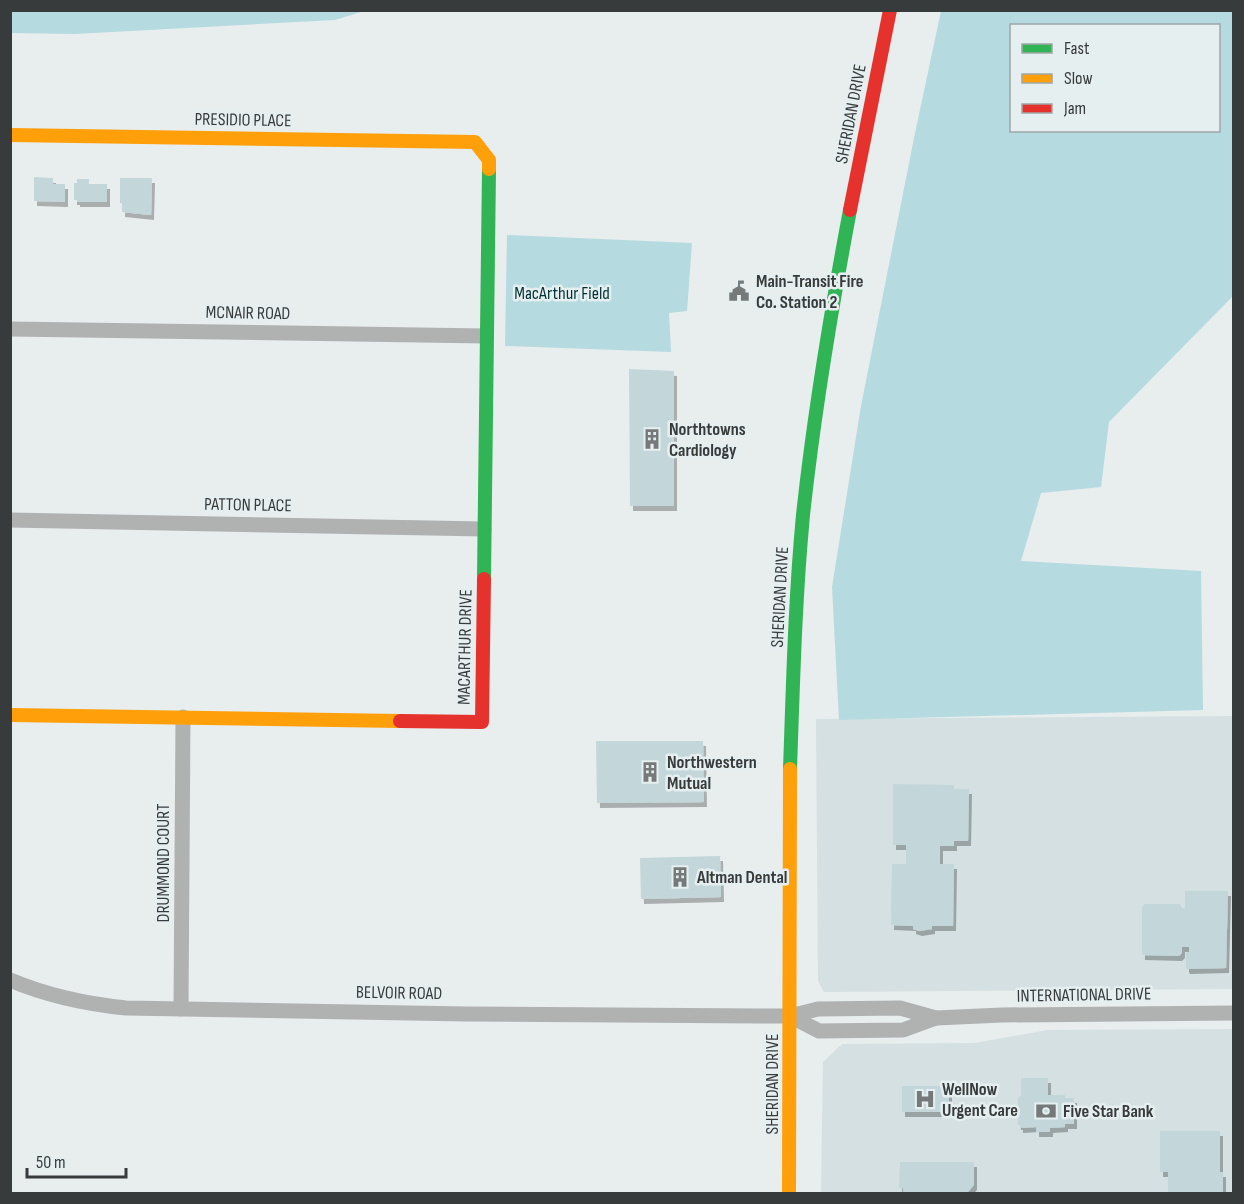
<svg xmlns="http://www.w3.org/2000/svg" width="1244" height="1204" font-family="'Sofia Sans Condensed',sans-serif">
<defs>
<filter id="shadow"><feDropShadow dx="3" dy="5" stdDeviation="0" flood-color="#0004"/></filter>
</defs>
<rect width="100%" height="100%" fill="#e8edee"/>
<g fill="#d4e0e1">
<path d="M1233,716V989L824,992L818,981L816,719Z"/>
<path d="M1233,1029V1193L821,1194L823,1062L842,1044L975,1043L1048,1030Z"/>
</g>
<g fill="#b5dae0" fill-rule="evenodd">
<path d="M11,10H364V11L335,20L75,34L11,33Z"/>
<path d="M941,11H1233V296L1109,422L1101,487L1041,493L1021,561L1201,571L1203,710L839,720L832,587L861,406L914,138ZM1012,26H1218V130H1012Z"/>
<path d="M507,235L692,243L687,311L669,313L671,352L505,346Z"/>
</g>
<g fill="#c3d7da" filter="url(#shadow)">
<path d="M34,177L53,178V184H65V202L34,201Z"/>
<path d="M120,178H152L151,215L122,212V203H120Z"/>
<path d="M77,179H89V184H107V202H77V200H74V183H77Z"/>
<path d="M629,369L674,371V506H630Z"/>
<path d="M596,741H703L704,802L597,803Z"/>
<path d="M893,784L954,785V789H969L968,841H954V846H940V864H954L953,926H932V929L919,931L913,929V926L891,925L892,864H906V845H893Z"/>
<path d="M720,856L721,897L641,899L640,858Z"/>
<path d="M1185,891H1228L1226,968L1187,969L1186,967V952H1189V947H1182V953L1179,956L1142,955V907L1144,904H1180L1182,908H1185Z"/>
<path d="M1021,1078H1048V1095H1065V1098H1074V1124H1065V1127L1050,1128V1132H1036V1127L1020,1128V1125H1018V1098L1021,1095Z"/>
<rect x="902" y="1086" width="47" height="26"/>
<path d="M1160,1131H1220V1172H1223V1194H1168V1172H1160Z"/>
<path d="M900,1162H974V1185L966,1194H903V1188H899Z"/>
</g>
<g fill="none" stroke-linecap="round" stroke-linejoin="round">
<g stroke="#b0b2b2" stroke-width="15">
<path d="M10,329L486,336"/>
<path d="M10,520L484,529"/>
<path d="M10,980C48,996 86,1004 126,1008L466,1014L759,1016H790L818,1009L900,1008L936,1018L1002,1015L1234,1013"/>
<path d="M181,1009L183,717"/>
<path d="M790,1016L819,1031L903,1030L936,1018"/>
</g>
<g stroke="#30b455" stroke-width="14">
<path d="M484,579L489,169"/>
<path d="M790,769C793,685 795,600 803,515C814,413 831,311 850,210"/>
</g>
<g stroke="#ff9f0a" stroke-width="14">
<path d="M10,135L475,142L489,160V169"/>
<path d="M10,715L400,721"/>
<path d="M789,1194L790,769"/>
</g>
<g stroke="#e5322d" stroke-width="14">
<path d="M850,210L890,10"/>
<path d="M400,721L482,722L484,579"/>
</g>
</g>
<defs>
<g id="civic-bare" transform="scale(1.62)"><path d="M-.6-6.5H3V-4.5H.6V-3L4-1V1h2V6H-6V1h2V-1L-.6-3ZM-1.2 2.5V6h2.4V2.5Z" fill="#76797a" stroke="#e6eff0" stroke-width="2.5" paint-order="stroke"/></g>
<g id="building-bare" transform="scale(1.62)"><path d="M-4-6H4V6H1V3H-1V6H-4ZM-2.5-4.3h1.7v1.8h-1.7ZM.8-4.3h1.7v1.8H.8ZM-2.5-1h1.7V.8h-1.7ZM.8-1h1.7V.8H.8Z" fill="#76797a" stroke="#e6eff0" stroke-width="2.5" paint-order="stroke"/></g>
<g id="hospital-bare" transform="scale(1.62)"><path d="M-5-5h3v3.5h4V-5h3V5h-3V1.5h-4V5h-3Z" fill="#76797a" stroke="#e6eff0" stroke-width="2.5" paint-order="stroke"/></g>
<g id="bank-bare" transform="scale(1.62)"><path d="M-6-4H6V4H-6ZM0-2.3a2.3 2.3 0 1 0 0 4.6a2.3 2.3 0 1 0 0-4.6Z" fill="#76797a" stroke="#e6eff0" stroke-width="2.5" paint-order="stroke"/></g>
</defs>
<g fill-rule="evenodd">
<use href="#civic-bare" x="739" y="291"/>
<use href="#building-bare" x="652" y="439"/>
<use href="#building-bare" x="650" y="772"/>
<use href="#building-bare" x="680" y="877"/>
<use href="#hospital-bare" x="925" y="1099"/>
<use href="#bank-bare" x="1046" y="1111"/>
</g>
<g text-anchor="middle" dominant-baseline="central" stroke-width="5" stroke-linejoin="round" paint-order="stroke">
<g font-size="18" fill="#383b3c" stroke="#e6eff0">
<text transform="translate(851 114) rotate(-79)">SHERIDAN DRIVE</text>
<text transform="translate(243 120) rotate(1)">PRESIDIO PLACE</text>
<text transform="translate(248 313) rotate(1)">MCNAIR ROAD</text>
<text transform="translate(248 505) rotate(1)">PATTON PLACE</text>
<text transform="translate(780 597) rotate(-87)">SHERIDAN DRIVE</text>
<text transform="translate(465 647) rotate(-89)">MACARTHUR DRIVE</text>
<text transform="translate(163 863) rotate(-90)">DRUMMOND COURT</text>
<text transform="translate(399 993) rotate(1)">BELVOIR ROAD</text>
<text transform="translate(1084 995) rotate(-1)">INTERNATIONAL DRIVE</text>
<text transform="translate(772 1084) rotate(-90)">SHERIDAN DRIVE</text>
</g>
<g font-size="18" font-weight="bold" fill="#383b3c" stroke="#e6eff0" text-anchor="start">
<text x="756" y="281">Main-Transit Fire<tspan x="756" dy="21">Co. Station 2</tspan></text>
<text x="669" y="429">Northtowns<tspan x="669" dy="21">Cardiology</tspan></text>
<text x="667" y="762">Northwestern<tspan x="667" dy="21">Mutual</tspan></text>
<text x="697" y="877">Altman Dental</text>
<text x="942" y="1089">WellNow<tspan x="942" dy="21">Urgent Care</tspan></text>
<text x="1063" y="1111">Five Star Bank</text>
</g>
<g font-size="18" fill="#023137" stroke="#e6eff0">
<text x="562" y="293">MacArthur Field</text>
</g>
</g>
<rect width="1244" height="1204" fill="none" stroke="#383b3c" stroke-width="24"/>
<rect x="1010" y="24" width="210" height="108" fill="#e6eff0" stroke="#a0a7a8" stroke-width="1.5"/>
<rect x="1022" y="44" width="30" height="9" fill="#30b455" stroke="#a0a7a8" stroke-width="1.5"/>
<text x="1064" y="54" font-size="18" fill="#383b3c">Fast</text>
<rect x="1022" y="74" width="30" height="9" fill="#ff9f0a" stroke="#a0a7a8" stroke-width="1.5"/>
<text x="1064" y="84" font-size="18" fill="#383b3c">Slow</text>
<rect x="1022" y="104" width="30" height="9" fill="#e5322d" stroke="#a0a7a8" stroke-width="1.5"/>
<text x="1064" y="114" font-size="18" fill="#383b3c">Jam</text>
<path d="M27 1168v9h99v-9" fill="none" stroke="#383b3c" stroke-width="3"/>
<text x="36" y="1168" font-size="18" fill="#383b3c" stroke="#e6eff0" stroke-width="4.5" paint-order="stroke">50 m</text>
</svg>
